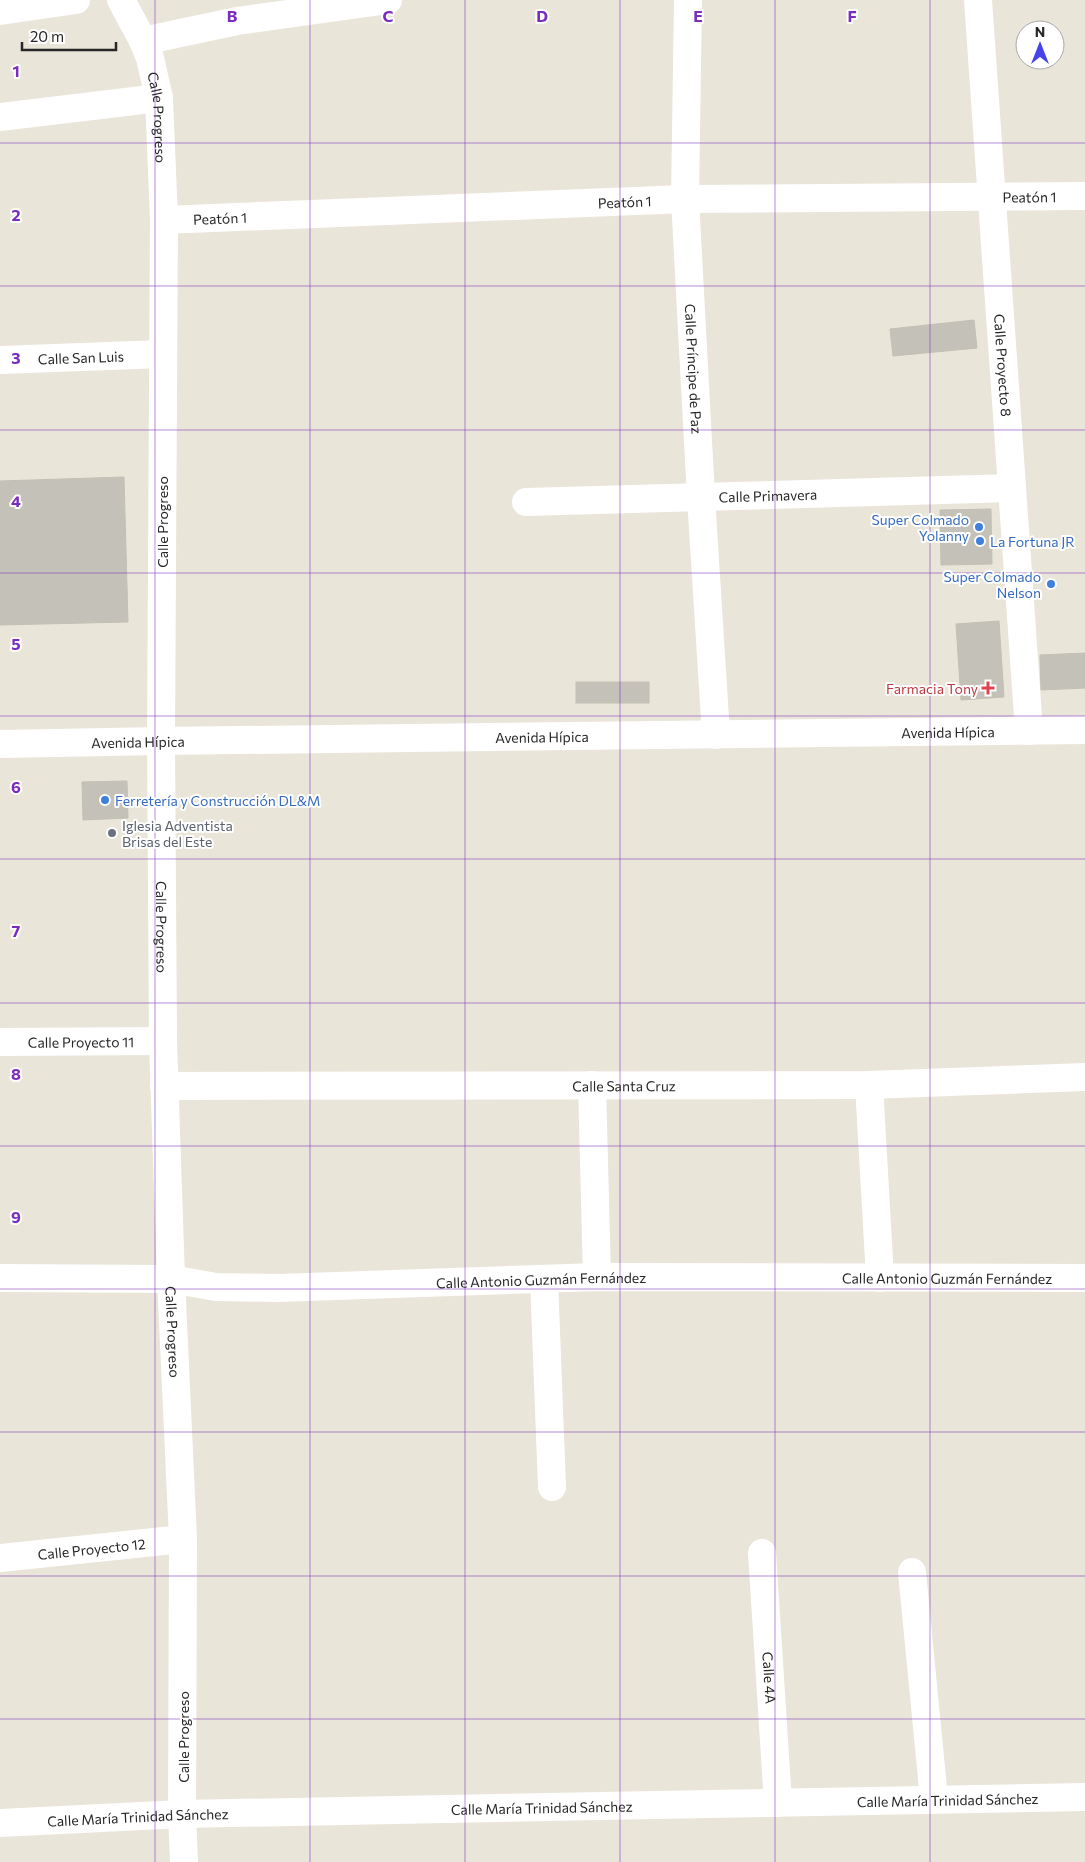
<svg xmlns="http://www.w3.org/2000/svg" width="1085" height="1862" font-family="Commissioner,sans-serif">
<rect width="100%" height="100%" fill="#e9e5d9"/>
<g fill="#c4c1b9" stroke="#c3c1b3">
<path d="M974,320L977,348L893,356L890,329Z"/>
<path d="M124,477L128,622L0,625V481Z"/>
<path d="M991,509L992,564L941,565L940,510Z"/>
<path d="M999,621L1004,697L961,700L956,624Z"/>
<path d="M1085,653V688L1041,690L1040,655Z"/>
<rect x="576" y="682" width="73" height="21"/>
<path d="M127,781L128,818L83,820L82,782Z"/>
</g>
<g fill="none" stroke-linecap="round" stroke-linejoin="round">
<g stroke="#fff" stroke-width="28">
<path id="s1" d="M121,0L143,41L150,58L159,98L164,220L161,741L163,1041L171,1279L183,1539L182,1814L184,1862"/>
<path id="s2" d="M688,0L685,199L701,497L716,735"/>
<path id="s3" d="M978,0L1029,731"/>
<path d="M0,11L76,0"/>
<path d="M143,41L237,21L388,0"/>
<path d="M0,117L159,98"/>
<path id="s4" d="M164,220L685,199L1085,196"/>
<path id="s5" d="M0,360L163,354"/>
<path id="s6" d="M526,502L1012,488"/>
<path id="s7" d="M0,1042L163,1041"/>
<path d="M592,1085L597,1277"/>
<path d="M869,1085L880,1278"/>
<path id="s8" d="M164,1086L869,1085L1085,1077"/>
<path id="s9" d="M0,1278L171,1279L216,1287L278,1288L597,1277L1085,1278"/>
<path d="M544,1279L552,1487"/>
<path id="s10" d="M762,1553L778,1803"/>
<path id="s11" d="M0,1558L183,1539"/>
<path d="M912,1572L934,1799"/>
<path id="s12" d="M0,1823L182,1814L1085,1797"/>
</g>
<path stroke="#fff" stroke-width="28" id="s13" d="M0,744L161,741L1085,730"/>
</g>
<path fill="none" stroke="#7b2cbf" stroke-width="1" stroke-opacity="0.55" d="M155,0V1862M310,0V1862M465,0V1862M620,0V1862M775,0V1862M930,0V1862M0,143H1085M0,286H1085M0,430H1085M0,573H1085M0,716H1085M0,859H1085M0,1003H1085M0,1146H1085M0,1289H1085M0,1432H1085M0,1576H1085M0,1719H1085"/>
<g fill="#3f7fe0" stroke="#fff" stroke-width="2">
<circle cx="979" cy="527" r="5"/>
<circle cx="980" cy="541" r="5"/>
<circle cx="1051" cy="584" r="5"/>
<circle cx="105" cy="800" r="5"/>
</g>
<path fill="#e0444e" stroke="#fff" stroke-width="2" d="M985.5 680.5h5v5h5v5h-5v5h-5v-5h-5v-5h5z"/>
<circle fill="#6b7280" stroke="#fff" stroke-width="2" cx="112" cy="833" r="5"/>
<g text-anchor="middle" dominant-baseline="central" stroke-width="4" stroke-linejoin="round" paint-order="stroke">
<g font-size="14" fill="#272727" stroke="#fff">
<text stroke="none"><textPath href="#s1" startOffset="125">Calle Progreso</textPath></text>
<text stroke="none"><textPath href="#s4" startOffset="866">Peatón 1</textPath></text>
<text stroke="none"><textPath href="#s4" startOffset="461">Peatón 1</textPath></text>
<text stroke="none"><textPath href="#s4" startOffset="56">Peatón 1</textPath></text>
<text stroke="none"><textPath href="#s5" startOffset="81">Calle San Luis</textPath></text>
<text stroke="none"><textPath href="#s3" startOffset="366">Calle Proyecto 8</textPath></text>
<text stroke="none"><textPath href="#s2" startOffset="369">Calle Príncipe de Paz</textPath></text>
<text stroke="none"><textPath href="#s6" startOffset="242">Calle Primavera</textPath></text>
<text transform="translate(162 522) rotate(-90)">Calle Progreso</text>
<text stroke="none"><textPath href="#s13" startOffset="948">Avenida Hípica</textPath></text>
<text stroke="none"><textPath href="#s13" startOffset="542">Avenida Hípica</textPath></text>
<text stroke="none"><textPath href="#s13" startOffset="138">Avenida Hípica</textPath></text>
<text stroke="none"><textPath href="#s1" startOffset="935">Calle Progreso</textPath></text>
<text stroke="none"><textPath href="#s7" startOffset="81">Calle Proyecto 11</textPath></text>
<text stroke="none"><textPath href="#s8" startOffset="460">Calle Santa Cruz</textPath></text>
<text stroke="none"><textPath href="#s9" startOffset="948">Calle Antonio Guzmán Fernández</textPath></text>
<text stroke="none"><textPath href="#s9" startOffset="542">Calle Antonio Guzmán Fernández</textPath></text>
<text stroke="none"><textPath href="#s1" startOffset="1340">Calle Progreso</textPath></text>
<text stroke="none"><textPath href="#s11" startOffset="92">Calle Proyecto 12</textPath></text>
<text stroke="none"><textPath href="#s10" startOffset="125">Calle 4A</textPath></text>
<text transform="translate(183 1737) rotate(-90)">Calle Progreso</text>
<text stroke="none"><textPath href="#s12" startOffset="948">Calle María Trinidad Sánchez</textPath></text>
<text stroke="none"><textPath href="#s12" startOffset="542">Calle María Trinidad Sánchez</textPath></text>
<text stroke="none"><textPath href="#s12" startOffset="138">Calle María Trinidad Sánchez</textPath></text>
</g>
<g font-size="14" fill="#366cbe" stroke="#fff" text-anchor="end">
<text x="969" y="519">Super Colmado<tspan x="969" dy="16">Yolanny</tspan></text>
<text x="990" y="541" text-anchor="start">La Fortuna JR</text>
<text x="1041" y="576">Super Colmado<tspan x="1041" dy="16">Nelson</tspan></text>
<text x="115" y="800" text-anchor="start">Ferretería y Construcción DL&amp;M</text>
</g>
<g font-size="14" fill="#be3a42" stroke="#fff" text-anchor="end">
<text x="978" y="688">Farmacia Tony</text>
</g>
<g font-size="14" fill="#5b616d" stroke="#fff" text-anchor="start">
<text x="122" y="825">Iglesia Adventista<tspan x="122" dy="16">Brisas del Este</tspan></text>
</g>
</g>
<g font-size="16" text-anchor="middle" font-weight="bold" fill="#7b2cbf" stroke="#fff" stroke-width="4" stroke-linejoin="round" paint-order="stroke">
<text x="232" y="22">B</text>
<text x="388" y="22">C</text>
<text x="542" y="22">D</text>
<text x="698" y="22">E</text>
<text x="852" y="22">F</text>
<text x="16" y="77">1</text>
<text x="16" y="221">2</text>
<text x="16" y="364">3</text>
<text x="16" y="507">4</text>
<text x="16" y="650">5</text>
<text x="16" y="793">6</text>
<text x="16" y="937">7</text>
<text x="16" y="1080">8</text>
<text x="16" y="1223">9</text>
</g>
<g transform="translate(1040 45)"><circle r="24" fill="#ffffff" stroke="#a9a9a9"/>
<path d="M0-4L9 19L0 12L-9 19Z" fill="#4642ec"/>
<text y="-8" font-size="14" font-weight="bold" text-anchor="middle" fill="#272727">N</text>
</g>
<path d="M22 42v8h94v-8" fill="none" stroke="#272727" stroke-width="2.5"/>
<text x="30" y="42" font-size="15" fill="#272727" stroke="#ffffff" stroke-width="4" paint-order="stroke">20 m</text>
</svg>
